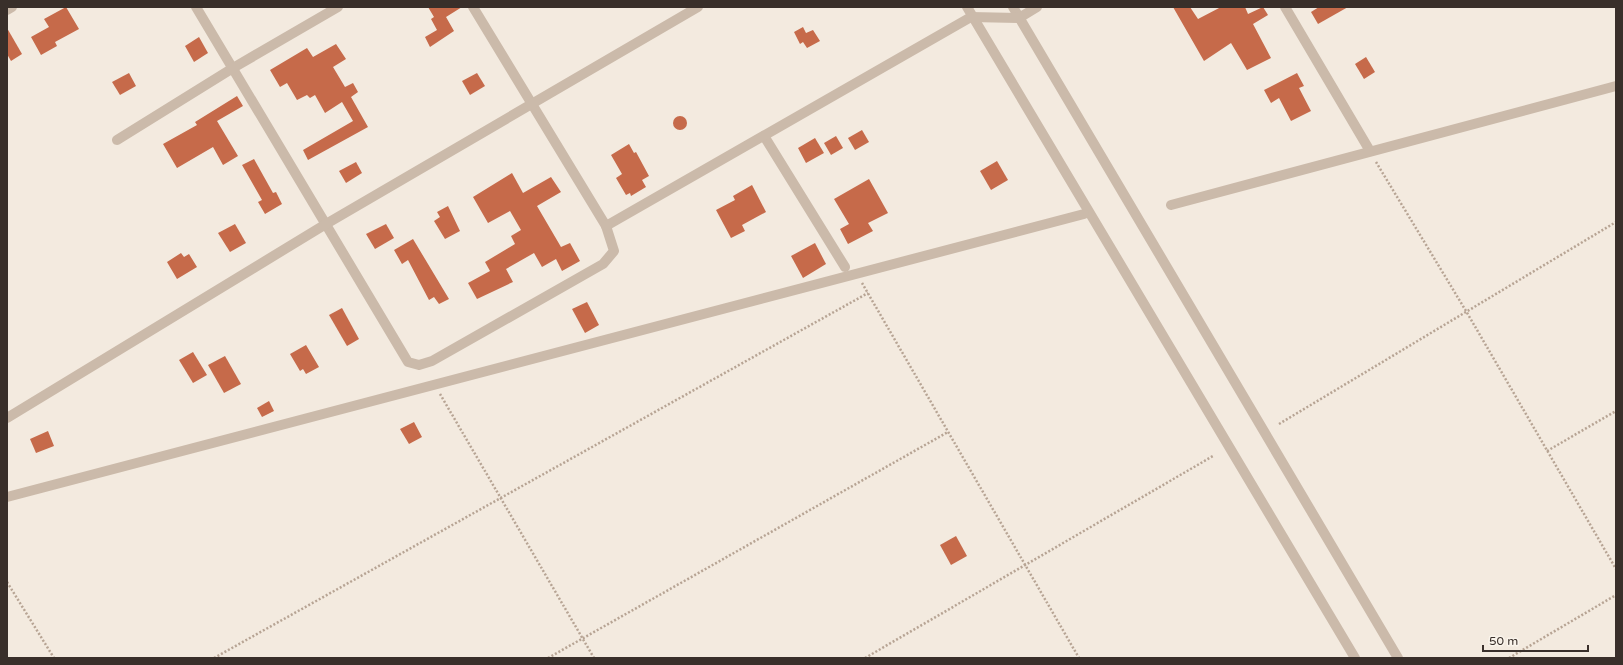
<svg xmlns="http://www.w3.org/2000/svg" width="1623" height="665" font-family="'Varela Round',sans-serif">
<rect width="100%" height="100%" fill="#f3eadf"/>
<g fill="#c66a4a">
<path d="M66,7L79,29L55,42L57,46L41,55L31,37L49,27L44,19Z"/>
<path d="M428,7H462L446,17L454,31L430,47L425,37L437,30L431,19L434,17Z"/>
<path d="M1173,7H1190L1198,19L1221,7H1245L1248,14L1263,7L1268,15L1253,24L1271,58L1247,70L1231,43L1204,61Z"/>
<path d="M1319,7H1348L1318,24L1311,12Z"/>
<path d="M803,27L806,33L813,30L820,41L807,48L803,42L800,44L794,32Z"/>
<path d="M7,28L22,54L11,61L7,54Z"/>
<path d="M199,37L208,53L194,62L185,46Z"/>
<path d="M336,44L346,59L333,67L345,87L353,83L358,92L351,97L368,127L308,160L303,150L353,121L342,102L325,113L315,95L310,98L307,95L297,100L287,83L280,87L270,70L307,48L313,57Z"/>
<path d="M1366,57L1375,72L1364,79L1355,64Z"/>
<path d="M129,73L136,86L120,95L112,82Z"/>
<path d="M477,73L485,86L470,95L462,81Z"/>
<path d="M1297,73L1304,86L1299,88L1311,111L1291,121L1279,98L1271,103L1264,90Z"/>
<path d="M237,96L243,106L217,121L238,156L223,165L213,147L177,168L163,144L197,125L195,122Z"/>
<circle cx="680" cy="123" r="7"/>
<path d="M862,130L869,142L855,150L848,138Z"/>
<path d="M836,136L843,148L831,155L824,143Z"/>
<path d="M815,138L824,153L806,163L798,148Z"/>
<path d="M629,144L634,153L636,152L649,176L642,180L646,187L631,196L630,193L626,195L616,178L622,174L611,155Z"/>
<path d="M254,159L273,193L276,192L282,204L265,214L258,202L262,200L242,165Z"/>
<path d="M997,161L1008,180L991,190L980,171Z"/>
<path d="M356,162L362,173L346,183L339,171Z"/>
<path d="M512,173L523,193L551,177L561,192L537,206L561,247L570,243L580,261L562,271L556,259L542,267L534,253L506,269L513,282L477,299L468,283L490,271L485,262L515,244L511,236L521,230L510,211L488,223L473,197Z"/>
<path d="M869,179L888,213L868,223L873,231L848,244L840,229L849,224L834,199Z"/>
<path d="M752,185L766,212L742,225L745,231L731,238L716,210L735,200L733,196Z"/>
<path d="M448,206L460,231L445,239L434,221L440,217L437,212Z"/>
<path d="M235,224L246,243L230,252L218,233Z"/>
<path d="M386,224L394,238L375,249L366,234Z"/>
<path d="M413,239L449,299L439,304L434,297L429,300L408,260L402,264L394,250Z"/>
<path d="M815,243L826,264L803,278L791,256Z"/>
<path d="M181,253L184,257L189,254L197,267L177,279L167,262Z"/>
<path d="M587,302L599,325L585,333L572,309Z"/>
<path d="M342,308L359,339L347,346L329,315Z"/>
<path d="M306,345L319,367L306,374L303,369L300,371L290,354Z"/>
<path d="M193,352L207,375L193,383L179,360Z"/>
<path d="M225,356L241,384L224,393L208,365Z"/>
<path d="M269,401L274,411L262,417L257,408Z"/>
<path d="M414,422L422,437L409,444L400,429Z"/>
<path d="M48,431L54,446L36,453L30,439Z"/>
<path d="M956,536L967,556L951,565L940,545Z"/>
</g>
<g fill="none" stroke-linecap="round" stroke-linejoin="round">
<g stroke="#b7a494" stroke-width="2.5" stroke-dasharray="2 2" stroke-linecap="butt">
<path d="M1376,162L1466,311L1616,569"/>
<path d="M862,283L1079,658"/>
<path d="M440,394L594,658"/>
<path d="M1279,424L1616,222"/>
<path d="M1547,451L1616,411"/>
<path d="M7,582L54,658"/>
<path d="M214,658L868,293"/>
<path d="M548,658L948,432"/>
<path d="M865,658L1213,456"/>
<path d="M1509,658L1616,595"/>
</g>
<g stroke="#cbbaaa" stroke-width="10">
<path d="M196,7L408,362L419,365L432,361L603,264L614,251L606,226L473,7"/>
<path d="M967,7L1355,658"/>
<path d="M1013,7L1398,658"/>
<path d="M1285,7L1370,151"/>
<path d="M7,10L12,7"/>
<path d="M764,136L845,267"/>
<path d="M117,140L233,68L338,7"/>
<path d="M1171,205L1616,86"/>
<path d="M606,226L971,17L1019,18L1037,7"/>
<path d="M7,418L326,224L698,7"/>
<path d="M7,497L1084,214"/>
</g>
</g>
<rect width="1623" height="665" fill="none" stroke="#392f2a" stroke-width="16"/>
<path d="M1483 645v6h105v-6" fill="none" stroke="#392f2a" stroke-width="2"/>
<text x="1489" y="645" font-size="12" fill="#392f2a" stroke="#faf4eb" stroke-width="3" paint-order="stroke">50 m</text>
</svg>
